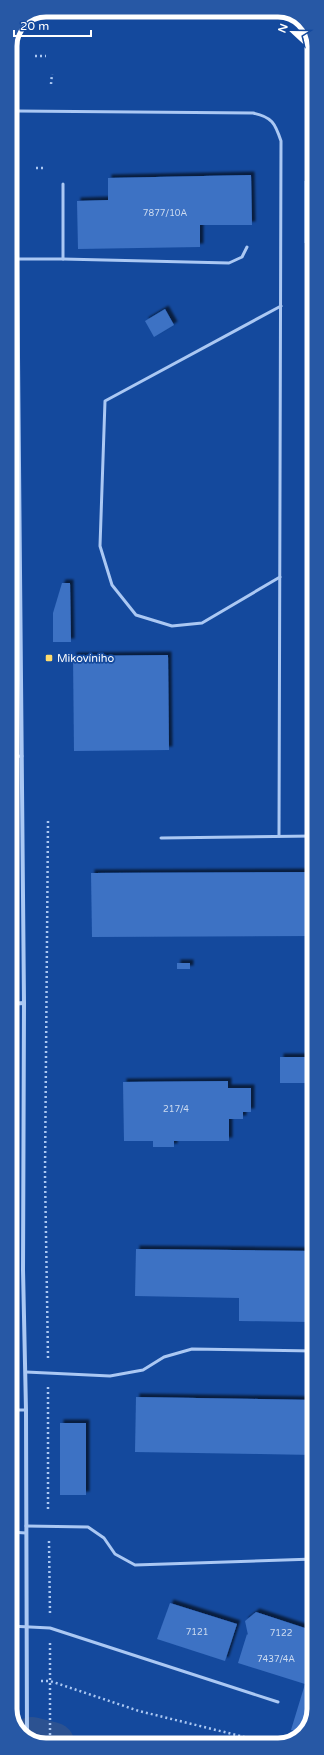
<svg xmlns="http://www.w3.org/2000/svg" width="324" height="1755" font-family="'Varela Round',sans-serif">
<defs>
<filter id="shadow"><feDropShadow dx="3.5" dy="-3.5" stdDeviation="1" flood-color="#0009"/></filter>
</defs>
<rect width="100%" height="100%" fill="#14499d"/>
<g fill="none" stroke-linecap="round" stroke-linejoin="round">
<path stroke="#2c5291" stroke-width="46" d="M32,1740L52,1745"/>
</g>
<g fill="#3d72c4" filter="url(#shadow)">
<path d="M251,175L252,225H200V247L78,249L77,201L108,200V178Z"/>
<rect x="304" y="181" width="10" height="62"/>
<path d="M165,309L174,325L154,337L145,321Z"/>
<path d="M62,583H70L71,642H53V613Z"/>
<path d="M168,655L169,750L74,751L73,656Z"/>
<path d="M314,872V936L92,937L91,873Z"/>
<rect x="177" y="963" width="13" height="6"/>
<rect x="280" y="1057" width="34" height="26"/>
<path d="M228,1081V1088H251V1112H243V1119H229V1141H174V1147H153V1141H124L123,1082Z"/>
<path d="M136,1249L314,1251V1299H310V1322L239,1321V1298L135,1296Z"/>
<path d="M136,1397L314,1400V1455L135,1452Z"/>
<rect x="60" y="1423" width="26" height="72"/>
<path d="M170,1603L237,1624L225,1661L157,1639Z"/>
<path d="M256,1612L314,1631V1709L304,1733L291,1730L305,1684L238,1663L247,1634L248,1635L245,1621Z"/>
</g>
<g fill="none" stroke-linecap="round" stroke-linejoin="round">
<g stroke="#abc8f3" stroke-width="2.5" stroke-dasharray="2 3" stroke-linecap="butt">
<path d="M35,56H46"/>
<path d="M51,84L52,74"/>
<path d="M36,168H44"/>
<path d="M48,1358L45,1174L48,821"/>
<path d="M48,1387V1512"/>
<path d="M49,1541L50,1614"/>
<path d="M50,1643V1745"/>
<path d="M41,1681H50L139,1711L277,1745"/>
</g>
<g stroke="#abc8f3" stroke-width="3">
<path d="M16,111L253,113C272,117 275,123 281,141L279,836"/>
<path d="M18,259H63V184"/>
<path d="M63,259L229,263L242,257L247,247"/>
<path d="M280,577L202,623L172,626L136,615L112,585L100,546L105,401L281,306"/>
<path d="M10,757L22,756"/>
<path d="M161,838L314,836"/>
<path d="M26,1372L110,1376L143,1370L164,1357L192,1349L314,1351"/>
<path d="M10,1410H26"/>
<path d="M26,1526L88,1527L104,1538L115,1554L135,1565L314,1559"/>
<path d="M10,1532L26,1533"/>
<path d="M10,1626L50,1628L278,1702"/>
</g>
<g stroke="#abc8f3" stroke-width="4">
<path d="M15,33L24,1003L23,1270L26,1410L27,1738"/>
<path d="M10,1004L24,1003"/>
</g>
</g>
<rect fill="#ffdc6e" stroke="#14499d" stroke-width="1.5" x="45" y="654" width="8" height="8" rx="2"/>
<g text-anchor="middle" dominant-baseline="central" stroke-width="3.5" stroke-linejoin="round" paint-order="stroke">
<g font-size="9" fill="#cedcf0">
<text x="165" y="213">7877/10A</text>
<text x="176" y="1109">217/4</text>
<text x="197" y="1632">7121</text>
<text x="281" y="1633">7122</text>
<text x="276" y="1659">7437/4A</text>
</g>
<g font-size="11" fill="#fff" stroke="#14499d" text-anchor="start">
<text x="57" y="658">Mikovíniho</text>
</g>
</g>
<path d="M0 0H324V1755H0ZM46 17H278A29 29 0 0 1 307 46V1709A29 29 0 0 1 278 1738H46A29 29 0 0 1 17 1709V46A29 29 0 0 1 46 17Z" fill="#2758a5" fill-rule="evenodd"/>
<path fill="none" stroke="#fff" stroke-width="5" d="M46 17H278A29 29 0 0 1 307 46V1709A29 29 0 0 1 278 1738H46A29 29 0 0 1 17 1709V46A29 29 0 0 1 46 17Z"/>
<g transform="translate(292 32) rotate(292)" stroke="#14499d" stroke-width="3" paint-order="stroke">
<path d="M0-3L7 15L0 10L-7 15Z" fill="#ffffff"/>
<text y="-6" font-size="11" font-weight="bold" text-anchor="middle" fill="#ffffff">N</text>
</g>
<path d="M14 30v6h77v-6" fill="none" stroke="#ffffff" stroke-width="2"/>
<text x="20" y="30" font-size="12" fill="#ffffff" stroke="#14499d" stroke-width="3" paint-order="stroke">20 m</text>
</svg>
